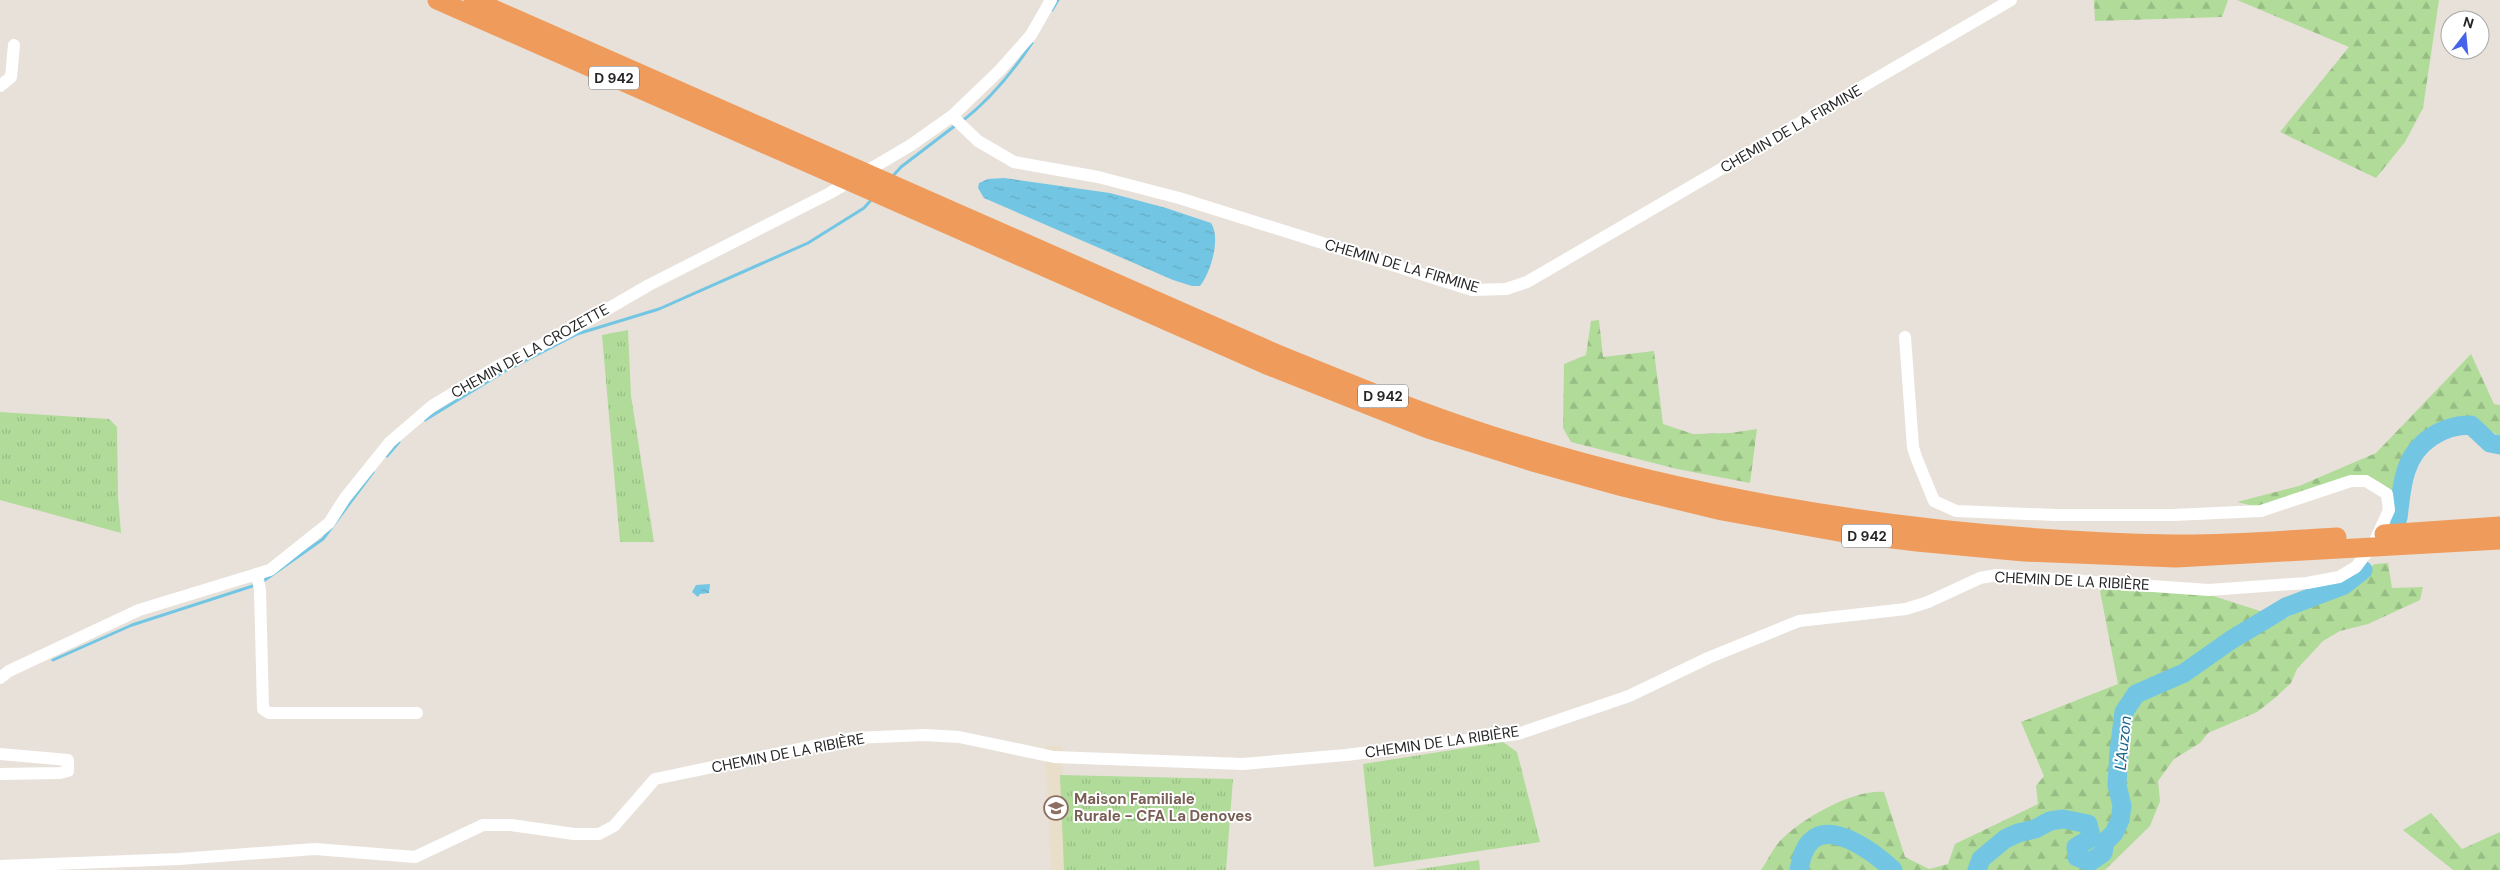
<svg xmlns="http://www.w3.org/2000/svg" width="2500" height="870" font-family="'DM Sans',sans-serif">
<defs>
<pattern id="grass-tufts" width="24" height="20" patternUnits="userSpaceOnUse" patternTransform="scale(1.25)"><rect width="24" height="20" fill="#b0db99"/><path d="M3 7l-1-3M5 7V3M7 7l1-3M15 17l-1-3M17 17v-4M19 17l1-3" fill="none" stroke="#97bc84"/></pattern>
<pattern id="forest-firs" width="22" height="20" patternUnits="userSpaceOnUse" patternTransform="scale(1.25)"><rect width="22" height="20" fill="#b0db99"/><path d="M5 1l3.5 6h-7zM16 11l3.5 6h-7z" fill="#97bc84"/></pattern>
<pattern id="water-ripples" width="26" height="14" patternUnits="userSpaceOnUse" patternTransform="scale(1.25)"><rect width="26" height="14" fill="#73c6e3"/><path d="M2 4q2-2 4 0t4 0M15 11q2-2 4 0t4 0" fill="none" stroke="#63aac3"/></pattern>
</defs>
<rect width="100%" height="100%" fill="#e8e1d9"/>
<path fill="#e9dec9" d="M1045,746H1062L1065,870H1051Z"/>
<g fill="url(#grass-tufts)">
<path d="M628,330L631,396L654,542H620L602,335Z"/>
<path d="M0,412L109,419L117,427L118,497L121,533L0,500Z"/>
<path d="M1503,742L1517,752L1540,842L1374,867L1363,764Z"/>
<path d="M1060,775L1233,779L1226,870H1064Z"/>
<path d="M1479,860L1480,870H1414Z"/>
</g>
<g fill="url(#forest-firs)">
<path d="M2094,0H2228L2222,17L2095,21Z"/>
<path d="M2237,0H2439L2423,108L2405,142L2376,178L2280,132L2349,47Z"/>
<path d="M1599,320L1603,357L1654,351L1663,424L1693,434L1730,433L1757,429L1750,483L1677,469L1571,442L1563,428L1564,364L1586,355L1591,321Z"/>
<path d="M2471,354L2494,404L2500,405V436C2491,432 2482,425 2472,422C2461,419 2452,423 2442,427C2404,445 2402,462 2395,501C2388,487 2382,481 2366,477L2258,507L2237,502L2299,486L2376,453Z"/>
<path d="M2388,563L2392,588L2423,587L2420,600L2368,624L2340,631L2323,641L2297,669L2291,683L2275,698L2257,712L2208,733L2200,743L2174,759L2158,781L2160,801L2150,826L2105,870H1761C1768,860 1774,846 1783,838C1805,817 1854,789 1884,792L1905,857L1929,869L1948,864L1955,844L2038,804L2036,786L2044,776L2021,722L2118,684L2100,591L2105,587L2204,593L2285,619L2375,564Z"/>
<path d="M2431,813L2462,849L2500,832V870H2453L2403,830Z"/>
</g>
<g fill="url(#water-ripples)">
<path d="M1004,178L1110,193L1166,208L1211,223C1221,238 1211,272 1200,286H1192L1173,280L984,198L978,188L979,183L988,179Z"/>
<path d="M710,584L709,593L700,594L698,597L692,592L696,585Z"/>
</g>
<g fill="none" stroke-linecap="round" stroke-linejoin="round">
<g stroke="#73c6e3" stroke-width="3">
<path d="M1052,10L1058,0"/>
<path d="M961,122C990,100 1012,73 1032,43"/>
<path d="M891,178L901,167L956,125"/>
<path d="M425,420L505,371L577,334L659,309L808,243L864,208L872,199"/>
<path d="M387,456L399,442"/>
<path d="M262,582L323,539L373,472"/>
<path d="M53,660L132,625L256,585"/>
</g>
<g stroke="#73c6e3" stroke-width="19">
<path d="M2398,518C2400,503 2401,486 2406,471C2415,442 2442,425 2471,425L2490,443L2500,445"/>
<path d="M1799,870C1801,860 1803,849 1811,841C1833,820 1877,855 1893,870"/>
<path d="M1977,870L1981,859L2005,839L2018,833L2035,829L2050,821L2063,819L2088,824L2090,832L2089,839L2076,847L2077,857L2090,862L2103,853L2105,842L2114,833L2120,820L2122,806L2117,785L2119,751L2124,712L2136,694L2184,673L2231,640L2286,607L2344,585L2363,570"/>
</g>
<g stroke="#fff" stroke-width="12">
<path d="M0,86L11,77L14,45"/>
<path d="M952,116L978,141L1014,162L1098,177L1179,198L1472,290L1506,289L1527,282L2011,0"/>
<path d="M257,574L260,590L263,709L269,713H417"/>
<path d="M0,678L9,671L139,610L270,570L329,523L345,498L390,442L432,406L500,365L566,333L649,285L830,193L911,145L952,116L1000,70L1031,35L1051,0"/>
<path d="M0,754L68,760V771L60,773L0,774"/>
<path d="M0,866L179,859L315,849L415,857L483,825H511L574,834H599L614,826L655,779L852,738L925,735L959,737L1054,757L1243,764L1346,755L1518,734L1629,696L1708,658L1799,621L1906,609L1928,602L1980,578L1997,575L2209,590L2307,583L2339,577L2356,567L2374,543L2389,510L2387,494L2366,481H2351L2261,511L2173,515H2055L1956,511L1934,501L1916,457L1913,447L1905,337"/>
</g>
<g stroke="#ef9b5c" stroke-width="19">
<path d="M437,0L1269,366L1428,429L1533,462L1623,487L1722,511L1844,533L1917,542L2024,552L2176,558L2500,540"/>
<path d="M473,0L1275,353C1344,381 1413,410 1484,433C1706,505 1940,539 2173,544C2227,545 2282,540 2337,537"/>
<path d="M2384,534L2500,526"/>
</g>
</g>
<defs>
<g id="school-ring" transform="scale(1.25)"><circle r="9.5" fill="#fff" stroke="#8d6e63" stroke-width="1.5"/><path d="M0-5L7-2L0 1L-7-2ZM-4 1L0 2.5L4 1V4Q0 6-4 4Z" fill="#8d6e63"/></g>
</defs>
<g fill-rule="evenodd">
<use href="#school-ring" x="1056" y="808"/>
</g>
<g text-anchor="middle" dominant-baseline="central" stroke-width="4" stroke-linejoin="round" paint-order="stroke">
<g fill="#fff" stroke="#676767" stroke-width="1">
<rect x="589" y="66.5" width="50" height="23" rx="4"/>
<rect x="1358" y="384.5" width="50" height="23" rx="4"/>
<rect x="1842" y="524.5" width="50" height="23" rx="4"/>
</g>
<g font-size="14" font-weight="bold" fill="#262626">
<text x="614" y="78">D 942</text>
<text x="1383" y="396">D 942</text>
<text x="1867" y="536">D 942</text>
</g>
<g font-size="15" fill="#262626" stroke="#fff">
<text transform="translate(1791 129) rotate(-30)">CHEMIN DE LA FIRMINE</text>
<text transform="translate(1402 266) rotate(16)">CHEMIN DE LA FIRMINE</text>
<text transform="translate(530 351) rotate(-29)">CHEMIN DE LA CROZETTE</text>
<text transform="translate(2072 581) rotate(3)">CHEMIN DE LA RIBIÈRE</text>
<text transform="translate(1442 742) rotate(-8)">CHEMIN DE LA RIBIÈRE</text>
<text transform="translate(788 753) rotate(-11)">CHEMIN DE LA RIBIÈRE</text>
</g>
<g font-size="15" font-weight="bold" fill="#785e54" stroke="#fff" text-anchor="start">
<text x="1074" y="799">Maison Familiale<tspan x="1074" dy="17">Rurale - CFA La Denoves</tspan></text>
</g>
<g font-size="16" font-style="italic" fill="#186389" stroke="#fff">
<text transform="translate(2123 743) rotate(-84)">L'Auzon</text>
</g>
</g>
<g transform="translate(2465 35) rotate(16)"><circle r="24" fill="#ffffff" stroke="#a8a8a8"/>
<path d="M0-4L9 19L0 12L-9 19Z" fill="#4564e9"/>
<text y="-8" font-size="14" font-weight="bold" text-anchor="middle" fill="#262626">N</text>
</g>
</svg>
